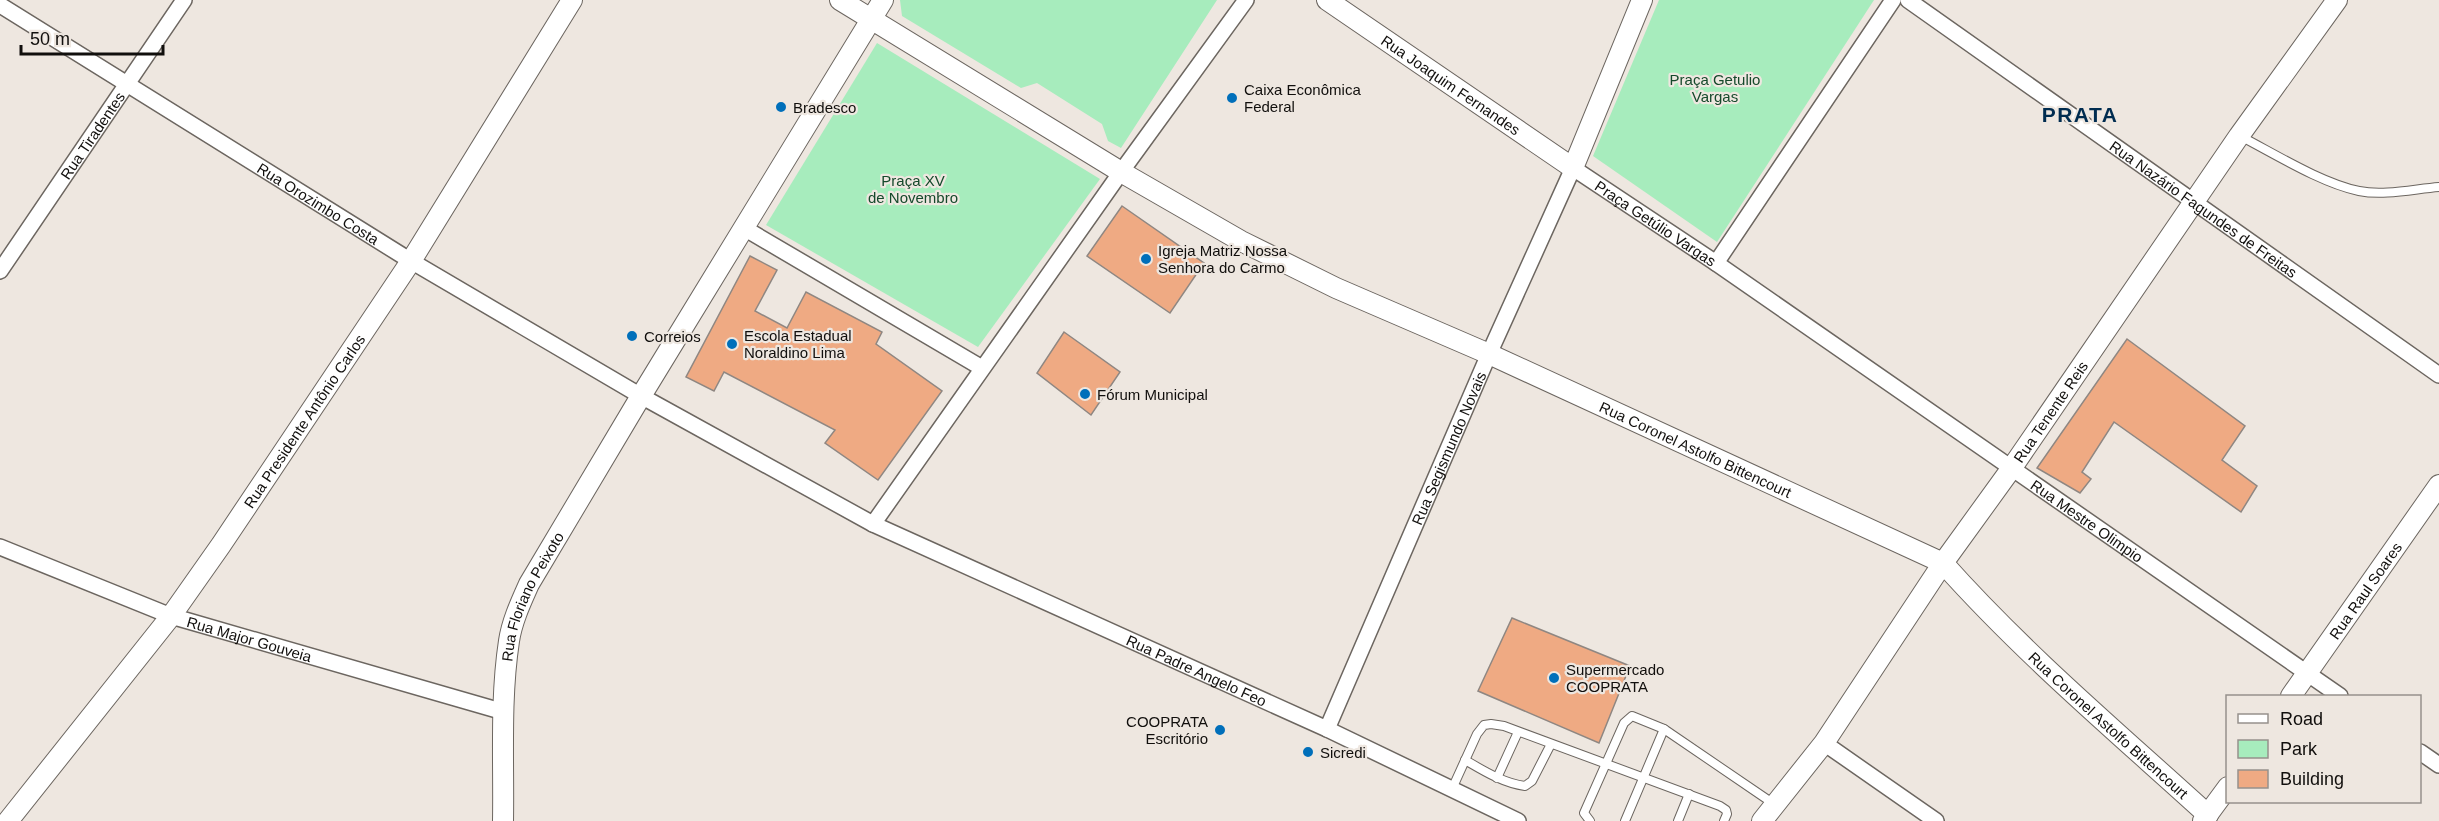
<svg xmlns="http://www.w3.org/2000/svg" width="2439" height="821" font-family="Helvetica,sans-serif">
<rect width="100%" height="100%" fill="#eee7e0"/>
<g fill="#a7ecbd">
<path d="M900,0H1217L1121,148L1108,141L1102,124L1037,83L1021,88L902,16Z"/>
<path d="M1659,0H1874L1717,242L1593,156Z"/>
<path d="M877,43L1100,179L978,347L766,225Z"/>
</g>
<g fill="#efaa83" stroke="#8f8782" stroke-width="1.5">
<path d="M1122,206L1204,263L1170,313L1087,256Z"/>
<path d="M750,256L777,270L755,311L787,328L806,292L882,332L876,344L942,391L878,480L825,443L835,430L724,372L714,391L686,377Z"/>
<path d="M1064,332L1120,372L1091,415L1037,373Z"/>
<path d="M2127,339L2245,426L2222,460L2257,486L2241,512L2114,422L2082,472L2091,479L2080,493L2037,468Z"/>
<path d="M1512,618L1630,666L1599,743L1478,691Z"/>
</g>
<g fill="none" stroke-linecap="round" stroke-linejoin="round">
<g stroke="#6c6660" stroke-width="10">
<g id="service">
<path d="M2240,136C2275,154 2321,183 2359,191C2384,196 2414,189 2439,187"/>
<path d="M1465,760C1484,771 1503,783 1525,786L1532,781L1551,744"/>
<path d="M1497,778L1518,732"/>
<path d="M1452,789L1477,734L1484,725L1491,724L1504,726L1720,806L1726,810L1727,814L1724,821"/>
<path d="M1590,821L1584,813L1624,723L1632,716L1664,729L1774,804"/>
<path d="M1625,821L1664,729"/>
<path d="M1678,821L1689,794"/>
</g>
</g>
<g stroke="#6c6660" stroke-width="18">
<g id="minor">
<path id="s1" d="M1908,0L2439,375"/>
<path id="s2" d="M0,5L411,261L641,396L873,524L1327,729L1518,821"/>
<path d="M744,228L982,368"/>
<path d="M1716,263L1893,0"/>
<path id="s3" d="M0,271L184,0"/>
<path d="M873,524L1121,172L1246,0"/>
<path id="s4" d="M0,547L171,616L504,712"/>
<path id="s5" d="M1327,729L1489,354L1573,168L1716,263L2340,696"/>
<path d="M1824,743L1936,821"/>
<path d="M2420,752L2439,765"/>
</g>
</g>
<g stroke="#6c6660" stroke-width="22">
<g id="tertiary">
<path id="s6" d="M840,0L1121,172L1241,241L1336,288L1489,354L1943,563C2024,654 2118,733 2208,815"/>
<path id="s7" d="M1327,0L1573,168L1642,0"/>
<path id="s8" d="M2291,696L2439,485"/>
<path id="s9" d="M8,821L171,616L221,545L411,261L572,0"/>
<path id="s10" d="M503,821C504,762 500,700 509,641C512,621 521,602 529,584L641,396L883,0"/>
<path id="s11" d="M1762,821L1824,743L1943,563L2011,469L2239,136L2337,0"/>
<path d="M2203,821L2228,787"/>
</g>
</g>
<use href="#service" stroke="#fff" stroke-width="8"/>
<use href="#minor" stroke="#fff" stroke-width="15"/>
<use href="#tertiary" stroke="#fff" stroke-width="20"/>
</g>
<g fill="#006fba" stroke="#eee7e0" stroke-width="2">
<circle cx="1232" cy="98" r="6"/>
<circle cx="781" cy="107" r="6"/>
<circle cx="1146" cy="259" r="6"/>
<circle cx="632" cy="336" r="6"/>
<circle cx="732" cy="344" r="6"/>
<circle cx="1085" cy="394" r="6"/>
<circle cx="1554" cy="678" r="6"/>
<circle cx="1220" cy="730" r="6"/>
<circle cx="1308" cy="752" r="6"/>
</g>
<g text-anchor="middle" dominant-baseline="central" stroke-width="4.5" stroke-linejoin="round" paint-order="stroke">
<g font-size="15" fill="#15492b" stroke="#eee7e0">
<text x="1715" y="79">Praça Getulio<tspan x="1715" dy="17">Vargas</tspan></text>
<text x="913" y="180">Praça XV<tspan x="913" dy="17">de Novembro</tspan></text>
</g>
<g font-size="15" fill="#110f0d" stroke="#eee7e0">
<text stroke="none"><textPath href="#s7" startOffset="150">Rua Joaquim Fernandes</textPath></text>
<text stroke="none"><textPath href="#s3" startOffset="164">Rua Tiradentes</textPath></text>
<text stroke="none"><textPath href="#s2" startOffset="375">Rua Orozimbo Costa</textPath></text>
<text stroke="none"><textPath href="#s1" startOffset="362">Rua Nazário Fagundes de Freitas</textPath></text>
<text stroke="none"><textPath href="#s5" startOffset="712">Praça Getúlio Vargas</textPath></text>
<text stroke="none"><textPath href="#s11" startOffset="501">Rua Tenente Reis</textPath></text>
<text stroke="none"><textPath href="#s9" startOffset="498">Rua Presidente Antônio Carlos</textPath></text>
<text stroke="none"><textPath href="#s5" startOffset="306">Rua Segismundo Novais</textPath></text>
<text stroke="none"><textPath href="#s6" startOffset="968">Rua Coronel Astolfo Bittencourt</textPath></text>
<text stroke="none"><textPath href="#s5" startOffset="1236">Rua Mestre Olimpio</textPath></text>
<text stroke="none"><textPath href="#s8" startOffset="129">Rua Raul Soares</textPath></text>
<text stroke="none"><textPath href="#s10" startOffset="230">Rua Floriano Peixoto</textPath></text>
<text stroke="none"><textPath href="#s4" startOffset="266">Rua Major Gouveia</textPath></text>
<text stroke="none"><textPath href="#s2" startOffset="1371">Rua Padre Angelo Feo</textPath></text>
<text stroke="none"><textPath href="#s6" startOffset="1472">Rua Coronel Astolfo Bittencourt</textPath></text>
</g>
<g font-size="15" fill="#110f0d" stroke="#eee7e0" text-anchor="start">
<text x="1244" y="89">Caixa Econômica<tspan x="1244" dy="17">Federal</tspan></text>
<text x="793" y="107">Bradesco</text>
<text x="1158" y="250">Igreja Matriz Nossa<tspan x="1158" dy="17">Senhora do Carmo</tspan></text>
<text x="744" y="335">Escola Estadual<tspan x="744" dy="17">Noraldino Lima</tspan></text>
<text x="644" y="336">Correios</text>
<text x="1097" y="394">Fórum Municipal</text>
<text x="1566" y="669">Supermercado<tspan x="1566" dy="17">COOPRATA</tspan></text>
<text x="1208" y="721" text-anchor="end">COOPRATA<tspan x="1208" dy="17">Escritório</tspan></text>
<text x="1320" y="752">Sicredi</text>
</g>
<g font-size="21" font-weight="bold" letter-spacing="1.5" fill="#002c50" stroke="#eee7e0">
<text x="2080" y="114">PRATA</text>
</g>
</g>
<rect x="2226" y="695" width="195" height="108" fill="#eee7e0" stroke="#96918c" stroke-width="1.5"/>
<rect x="2238" y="714" width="30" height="9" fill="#ffffff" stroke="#96918c" stroke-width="1.5"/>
<text x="2280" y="725" font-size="18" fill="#110f0d">Road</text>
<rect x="2238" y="740" width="30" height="18" fill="#a7ecbd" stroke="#96918c" stroke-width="1.5"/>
<text x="2280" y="755" font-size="18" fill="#110f0d">Park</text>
<rect x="2238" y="770" width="30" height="18" fill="#efaa83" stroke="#96918c" stroke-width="1.5"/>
<text x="2280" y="785" font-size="18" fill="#110f0d">Building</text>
<path d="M21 45v9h142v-9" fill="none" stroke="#110f0d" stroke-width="3"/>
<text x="30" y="45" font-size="18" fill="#110f0d" stroke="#eee7e0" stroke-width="4.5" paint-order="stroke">50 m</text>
</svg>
